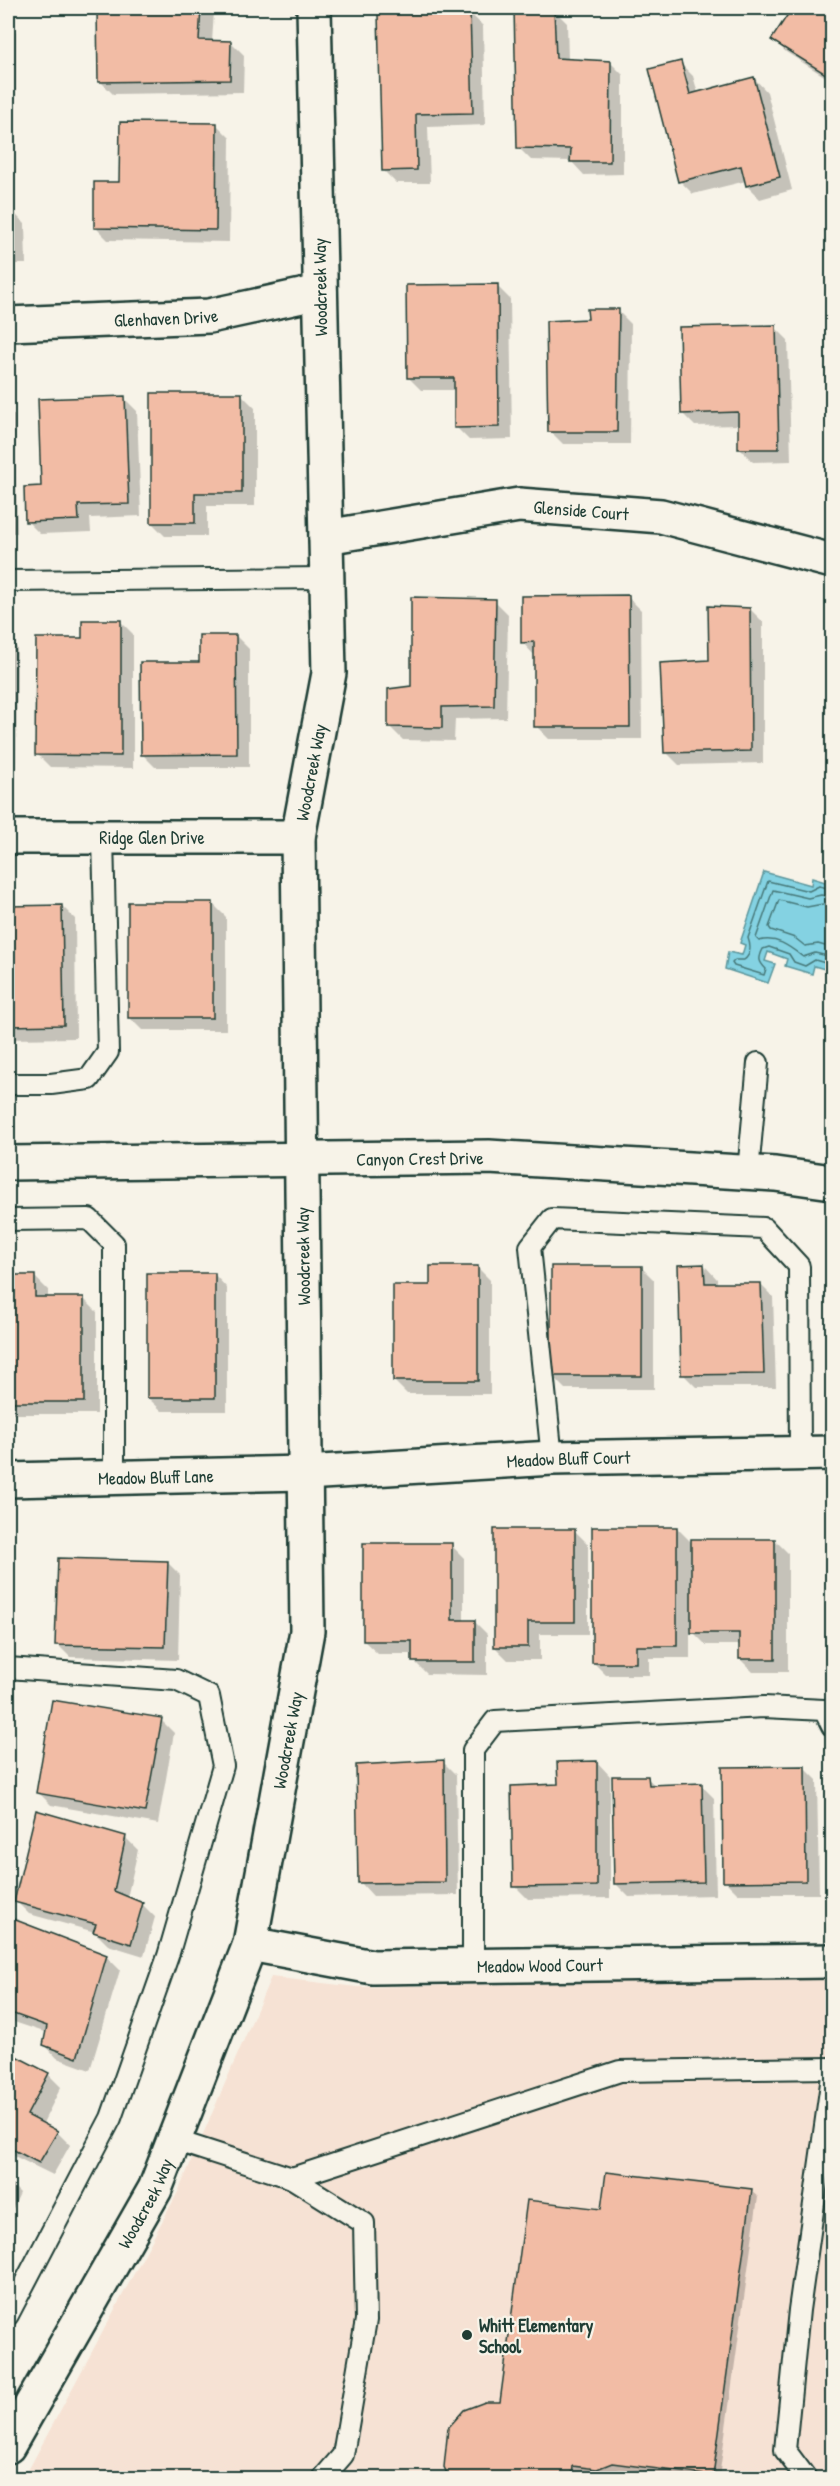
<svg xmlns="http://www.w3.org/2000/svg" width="840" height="2486" font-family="'Patrick Hand',sans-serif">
<rect width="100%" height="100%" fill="#f7f3e8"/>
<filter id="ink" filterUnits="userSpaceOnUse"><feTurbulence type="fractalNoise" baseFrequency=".0167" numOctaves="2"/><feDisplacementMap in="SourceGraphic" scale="12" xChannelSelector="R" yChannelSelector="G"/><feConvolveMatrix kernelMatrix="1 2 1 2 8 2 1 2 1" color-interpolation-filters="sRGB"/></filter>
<g filter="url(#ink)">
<path fill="#f6e2d4" d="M271,1977L357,1987L832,1979V2478H24L178,2192Z"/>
<path fill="#84d2e2" stroke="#5c969c" stroke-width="1.5" d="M764,872L811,885L812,878L832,884V971L814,966L812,974L785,966L787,959L768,952L765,961L775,964L768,983L725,969L728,952L742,955L745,945L740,943Z"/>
<g fill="#0003">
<path d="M99,8H211L214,11L212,42H231L244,55L243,92L113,94L100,81Z"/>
<path d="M515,8L554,10L567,23L568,60L610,62L623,75V174L584,175L571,161L531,160L518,147Z"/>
<path d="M793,8H832V81L786,52L773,39Z"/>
<path d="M470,13L483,26L485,125L428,127L430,183H396L383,170Z"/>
<path d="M8,23L16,32V117H8Z"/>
<path d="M680,63L693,76L698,93L754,78L767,92L792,190L760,199L747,186L746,181L693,194L680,181Z"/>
<path d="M217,125L230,138L229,242L108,240L95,227Z"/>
<path d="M8,211H12L25,224L26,264H8Z"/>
<path d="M497,286L510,299L512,439L469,440L456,427V390H421L408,377Z"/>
<path d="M618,311L631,324L630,444H563L550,431Z"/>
<path d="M775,327L788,340L791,461L753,462L740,449L739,425L695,426L682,413Z"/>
<path d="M242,395L255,408V506H207V536H165L152,523Z"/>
<path d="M124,398L137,411L141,516L90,518L91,532L40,534L27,521L43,487Z"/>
<path d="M8,408L15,416L17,533H8Z"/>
<path d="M628,597L641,610L642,739H549L536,726L535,656L522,642Z"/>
<path d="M495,601L508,614L506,718L455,719L454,741L403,740L390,727L413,688Z"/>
<path d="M750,609L763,622V763L679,765L666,752L710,662Z"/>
<path d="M120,621L133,634V768L50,767L37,754Z"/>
<path d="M236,636L249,649V767H155L142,754Z"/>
<path d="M8,638L17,648L16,768H8Z"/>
<path d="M213,904L226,917V1030H142L129,1017Z"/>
<path d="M62,906L75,919L76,1038L8,1039V907Z"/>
<path d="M704,1265L717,1279V1285L760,1284L773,1297L776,1387H696L683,1374Z"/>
<path d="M477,1267L490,1280V1394H407L394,1381Z"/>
<path d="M641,1267L654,1280V1389H565L552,1376Z"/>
<path d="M214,1274L227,1288V1411H162L148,1398Z"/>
<path d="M8,1277H35L48,1290V1299H84L97,1312V1414H13L8,1409Z"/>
<path d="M677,1528L693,1544L775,1540L788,1553V1672H753L740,1659V1645H706L690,1629V1658H649V1675H606L593,1662Z"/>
<path d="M575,1531L588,1544V1634H540V1660H508L495,1647Z"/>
<path d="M451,1545L464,1558V1621H474L487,1634V1675L427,1674L414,1661V1654H378L364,1641Z"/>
<path d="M167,1562L180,1575L178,1660L70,1657L57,1644Z"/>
<path d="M161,1720L174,1733L158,1824L51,1805L38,1792Z"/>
<path d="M443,1762L456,1775L458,1895L373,1896L360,1882Z"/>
<path d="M597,1762L610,1776V1898L528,1899L515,1886L560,1786Z"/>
<path d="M804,1767L817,1780L819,1894H738L725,1881Z"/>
<path d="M647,1778L656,1786L701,1785L714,1798L716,1895L629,1897L616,1884Z"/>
<path d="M125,1837L138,1850L127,1898L142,1904L155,1917L144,1956L108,1945L95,1932L29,1914L16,1901Z"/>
<path d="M8,1919L107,1957L120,1970L90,2070L57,2058L44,2044L47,2033L8,2020Z"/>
<path d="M8,2054L48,2074L61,2087L42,2125L57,2132L70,2145L53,2175L8,2153Z"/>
<path d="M8,2181L20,2193L8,2219Z"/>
<path d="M751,2191L758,2197L719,2478H693L620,2469L604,2475L579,2472V2478H451L446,2466L501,2403L603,2211Z"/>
</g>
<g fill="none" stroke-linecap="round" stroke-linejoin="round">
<g stroke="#47797a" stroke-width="1.5">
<path d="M832,889L819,886L809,891L768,881L748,938C751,946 751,955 744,960H735L732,963L734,966L764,975L766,969C759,962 758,959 763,949L769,947L789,954L794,962L805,966L815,960L832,965"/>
<path d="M832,897L821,895L808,898L773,890L756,938L759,941C777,936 790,947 803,957L815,953L832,957"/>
<path d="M832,906L823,904L807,907L779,900L769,927L771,930L795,938L805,946L818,944L832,948"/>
</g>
</g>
<g fill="#f2bca5" stroke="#1f3d34" stroke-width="1.5">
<path d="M97,8H201L199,40L231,41L230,80L98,82Z"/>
<path d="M514,8H554L556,58L611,61L610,162H570L571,149L517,148Z"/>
<path d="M792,8H832V78L771,40Z"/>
<path d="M470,12L473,113L416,114L417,170L382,171L378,14Z"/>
<path d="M681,61L690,94L754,77L780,177L746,186L741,166L678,182L649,69Z"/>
<path d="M120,122L217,123L216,230L94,228V182H119Z"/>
<path d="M8,209H13L14,251H8Z"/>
<path d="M498,284L499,427L454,428V378H407L406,285Z"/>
<path d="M587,309H619L617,432H548L546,321L588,319Z"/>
<path d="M776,325L779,449H738V412L681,414L679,327Z"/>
<path d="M151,393H242V493H195V523H151Z"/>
<path d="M125,396L129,504L78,505L79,520L25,522L24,487L41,486L38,399Z"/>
<path d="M629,595L630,727H534V642L521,643V596Z"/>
<path d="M411,597L496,599L494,706L442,707V728L388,727V689L411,686Z"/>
<path d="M708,606L750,608L751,751L664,753L660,663L709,660Z"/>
<path d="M82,620H121V756L35,755L36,638H82Z"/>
<path d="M199,635H236L237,754L141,755L140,662H199Z"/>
<rect x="128" y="902" width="85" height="116"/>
<path d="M62,905L64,1025L8,1026V906Z"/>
<path d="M704,1264L705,1283H761L764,1374L681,1375L678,1265Z"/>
<path d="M430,1266H478V1381H393V1285H430Z"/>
<rect x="551" y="1266" width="91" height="110"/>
<rect x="147" y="1273" width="68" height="125"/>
<path d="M8,1275H35V1297H84V1402H8Z"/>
<path d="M592,1527H677V1646H636V1663H592Z"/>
<path d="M494,1529H575V1622H528V1647H494Z"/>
<path d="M691,1539H775V1659H739V1633H691Z"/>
<path d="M363,1543H452V1620H475V1662H412V1641H363Z"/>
<path d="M58,1558L168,1561L165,1647L55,1645Z"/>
<path d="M52,1700L162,1718L145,1812L36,1793Z"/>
<path d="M444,1760L445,1882L358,1883L356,1765Z"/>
<path d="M597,1761V1886L513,1887L511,1786L558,1784L557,1762Z"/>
<path d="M805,1766L806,1881L723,1882L722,1767Z"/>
<path d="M612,1776H648L649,1785L702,1783L704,1882L614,1884Z"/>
<path d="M36,1810L126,1836L114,1891L143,1903L131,1944L93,1932L96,1924L14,1902Z"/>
<path d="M8,1917L107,1955L77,2058L43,2045L47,2026L8,2012Z"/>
<path d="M8,2052L49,2073L27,2115L58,2131L39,2163L8,2147Z"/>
<path d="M606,2172L752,2189L713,2476L612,2463L597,2469L573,2466L572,2478H449L444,2467L448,2428L464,2410L485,2402H500L527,2200L601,2209Z"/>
</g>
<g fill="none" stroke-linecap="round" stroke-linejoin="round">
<g stroke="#1f3d34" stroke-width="24">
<g id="service">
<path d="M8,581L327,578"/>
<path d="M8,1084H51L89,1079L108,1052L103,837"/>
<path d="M748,1172L758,1063"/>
<path d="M8,1220L89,1219L114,1244V1477"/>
<path d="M552,1458L530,1247L552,1219L764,1228L799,1266L800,1453"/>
<path d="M8,1668L176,1680L209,1696L223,1766L168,1956L111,2118L8,2315"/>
<path d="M473,1966V1750L495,1721L764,1707L824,1710L832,1726"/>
<path d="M174,2140L292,2178L364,2223L366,2320L343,2455L323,2478"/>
<path d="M292,2178L620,2071L832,2068"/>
<path d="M806,2478L785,2450L799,2310L832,2076"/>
</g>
</g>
<g stroke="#1f3d34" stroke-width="38">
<g id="minor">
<path id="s1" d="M8,324L209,316L320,292"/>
<path id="s2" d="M326,537L519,505L661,516L832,561"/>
<path id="s3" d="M8,837H298"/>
<path id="s4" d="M8,1480L305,1473L552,1458L832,1453"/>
<path id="s5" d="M250,1944L373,1967L832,1961"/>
<path id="s6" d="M8,2446L155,2189L250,1944L307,1631L298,837L329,673L314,8"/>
</g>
</g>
<g stroke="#1f3d34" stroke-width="38">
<g id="tertiary">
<path id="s7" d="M8,1163L489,1157L775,1174L832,1182"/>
</g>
</g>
<use href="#service" stroke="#f7f3e8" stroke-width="20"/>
<use href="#minor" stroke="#f7f3e8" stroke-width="33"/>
<use href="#tertiary" stroke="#f7f3e8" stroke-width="33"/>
</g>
</g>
<circle fill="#1f3d34" stroke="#f7f3e8" stroke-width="2" cx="467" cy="2335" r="6"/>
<g text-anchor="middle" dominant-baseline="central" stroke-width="4.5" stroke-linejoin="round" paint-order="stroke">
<g font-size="18" fill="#1f3d34" stroke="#f7f3e8">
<text transform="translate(320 287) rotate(-91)">Woodcreek Way</text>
<text stroke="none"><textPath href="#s1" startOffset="158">Glenhaven Drive</textPath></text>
<text stroke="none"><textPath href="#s2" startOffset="258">Glenside Court</textPath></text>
<text stroke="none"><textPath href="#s6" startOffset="1737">Woodcreek Way</textPath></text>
<text stroke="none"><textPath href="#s3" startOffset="144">Ridge Glen Drive</textPath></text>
<text stroke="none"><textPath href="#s7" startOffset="412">Canyon Crest Drive</textPath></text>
<text transform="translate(303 1256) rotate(-91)">Woodcreek Way</text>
<text stroke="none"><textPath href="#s4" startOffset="561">Meadow Bluff Court</textPath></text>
<text stroke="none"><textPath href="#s4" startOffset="148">Meadow Bluff Lane</textPath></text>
<text stroke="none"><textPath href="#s6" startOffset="766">Woodcreek Way</textPath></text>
<text stroke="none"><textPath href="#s5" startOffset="292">Meadow Wood Court</textPath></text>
<text stroke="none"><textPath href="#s6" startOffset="279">Woodcreek Way</textPath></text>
</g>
<g font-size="18" font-weight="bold" fill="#1f3d34" stroke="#f7f3e8" text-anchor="start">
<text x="479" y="2325">Whitt Elementary<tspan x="479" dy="21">School</tspan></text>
</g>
</g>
<rect width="840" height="2486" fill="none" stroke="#f7f3e8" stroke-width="30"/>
<rect x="15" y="15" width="810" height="2456" fill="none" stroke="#1f3d34" stroke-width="2" filter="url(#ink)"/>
</svg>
